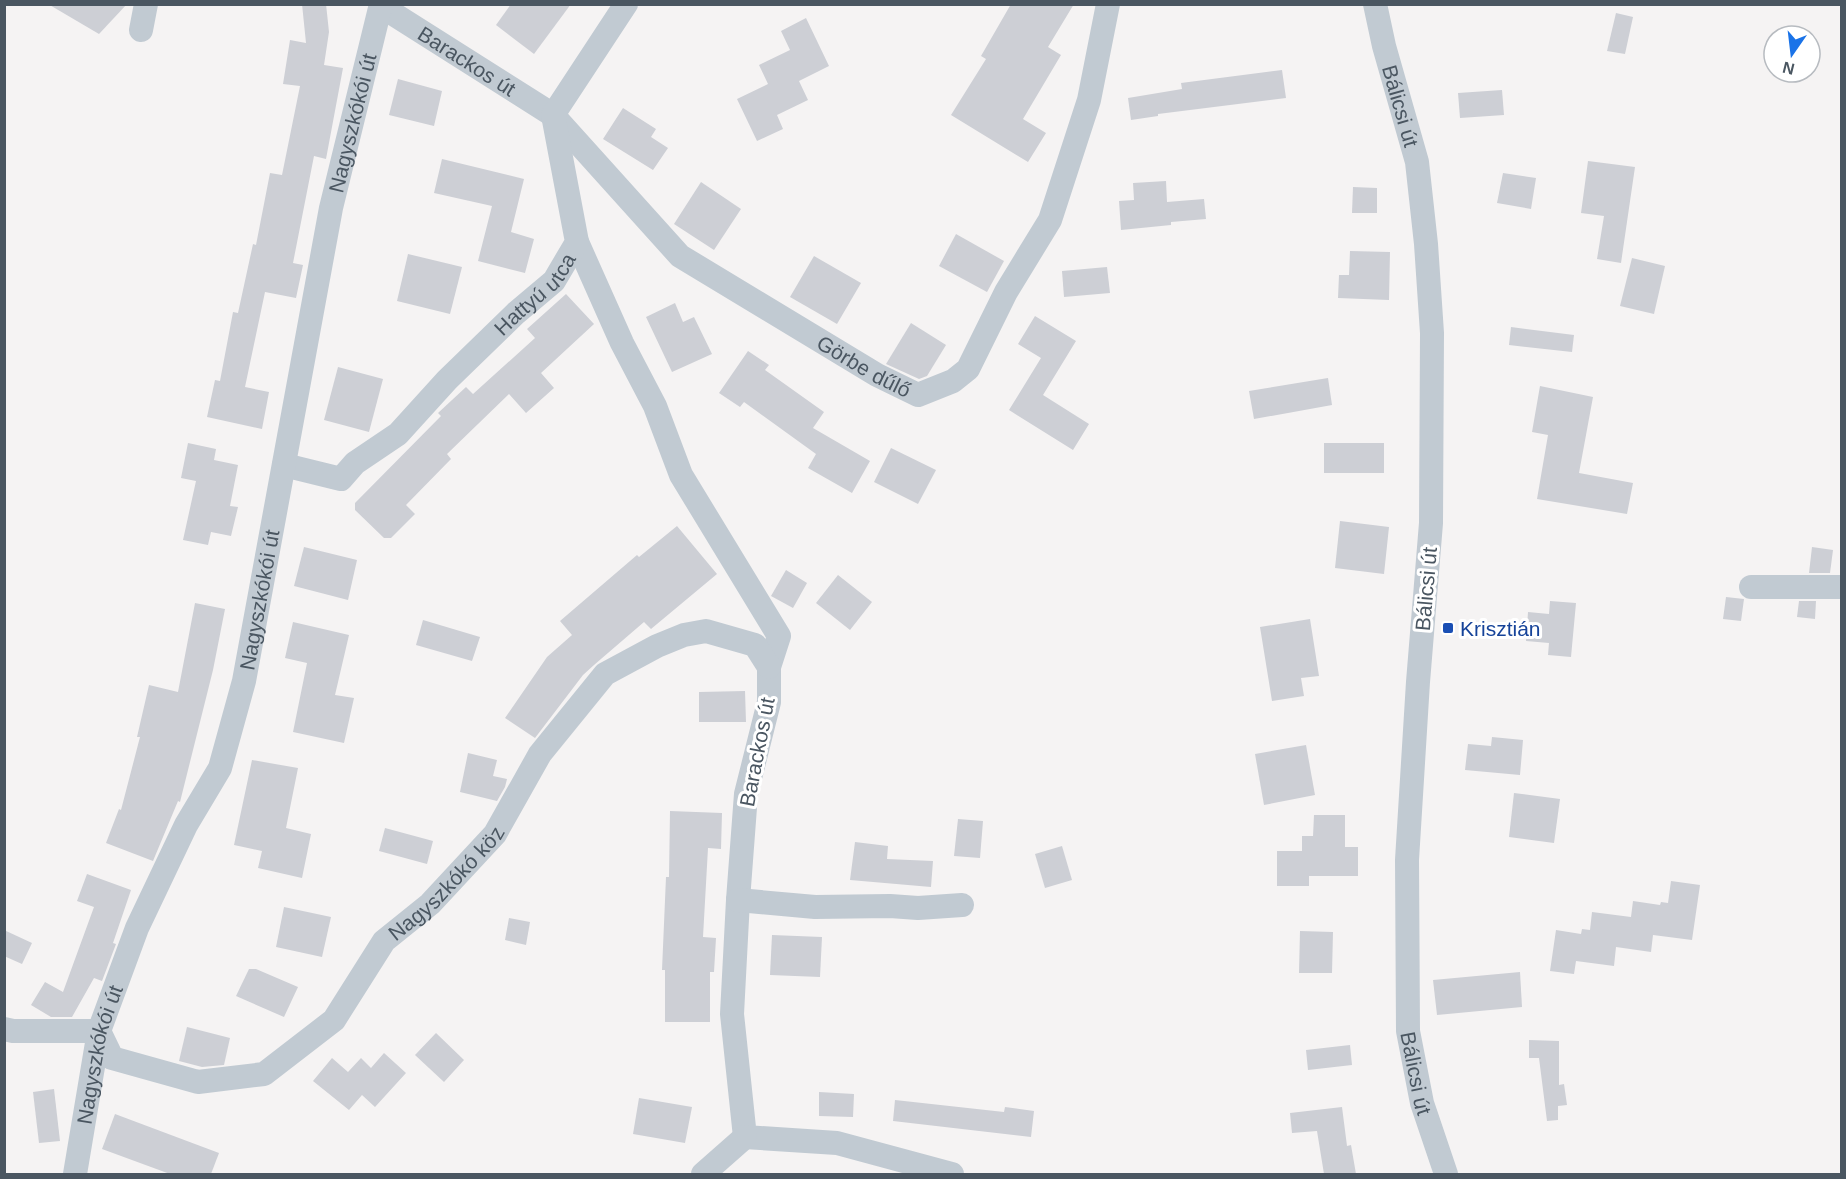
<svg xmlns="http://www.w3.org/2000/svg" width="1846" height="1179" font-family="Arial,sans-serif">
<rect width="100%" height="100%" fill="#f5f3f3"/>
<g fill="#cdcfd5">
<path d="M48,4H127L99,34Z"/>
<path d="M302,4H326L329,32L324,65L343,68L326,159L314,156L293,263L303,265L296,298L265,292L245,387L269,392L262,429L207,417L215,380L220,381L233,312L238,313L253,244L256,245L270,173L282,175L300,86L283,84L290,40L306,43Z"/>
<path d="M511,4H571L534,54L496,25Z"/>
<path d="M1011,4H1074L1048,47L1061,55L1023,119L1046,133L1028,162L951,115L986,59L981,56Z"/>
<path d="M1616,13L1633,17L1625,54L1607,51Z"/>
<path d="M806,18L829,66L799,81L808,100L777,115L783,129L757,141L737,99L768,84L759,65L790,50L781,31Z"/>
<path d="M1282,70L1286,98L1158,114V116L1131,120L1128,98L1182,89L1181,83Z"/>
<path d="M398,79L442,91L434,126L389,115Z"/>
<path d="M1502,90L1504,115L1460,118L1458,93Z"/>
<path d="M623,108L656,129L651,137L668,148L653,170L603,139Z"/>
<path d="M442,159L524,179L511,232L534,239L525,273L478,261L492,206L434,193Z"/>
<path d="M1588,161L1635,167L1621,263L1597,259L1604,216L1581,213Z"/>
<path d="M1503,173L1536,178L1531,209L1497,203Z"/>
<path d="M1166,181L1167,202L1204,199L1206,219L1171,222V225L1121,230L1119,201L1134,200L1133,183Z"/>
<path d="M701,182L741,209L714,250L674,224Z"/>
<path d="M1353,187L1377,188V213H1352Z"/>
<path d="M956,234L1004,261L987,292L939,266Z"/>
<path d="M1350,251L1390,252L1389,300L1338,298L1339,275H1349Z"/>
<path d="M408,254L462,267L450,314L397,301Z"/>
<path d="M814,256L861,283L837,324L790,297Z"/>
<path d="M1632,258L1665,266L1654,314L1620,306Z"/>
<path d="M1107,267L1110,293L1064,297L1062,271Z"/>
<path d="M566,294L594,324L541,373L554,388L526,413L509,394L447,454L451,459L406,505L415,514L391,538H384L355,510V503L441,416L438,413L466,387L473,394L535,338L527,329Z"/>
<path d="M675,303L683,322L694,317L712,354L672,372L646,317Z"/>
<path d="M1035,316L1076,341L1043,395L1089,424L1073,450L1009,410L1041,358L1018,344Z"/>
<path d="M911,323L946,345L927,376L919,379L886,364Z"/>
<path d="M1511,327L1574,335L1572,352L1509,345Z"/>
<path d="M748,351L769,365L765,370L824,412L813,428L870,461L852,493L808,468L816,454L744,402L740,407L719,393Z"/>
<path d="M338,367L383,379L369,432L324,420Z"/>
<path d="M1328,378L1332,405L1254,419L1249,391Z"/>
<path d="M1540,386L1593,397L1579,473L1633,483L1627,514L1537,499L1548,435L1532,432Z"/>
<path d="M188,443L216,449L214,460L238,465L230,506L238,507L231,536L211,532L208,545L183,540L196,481L181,478Z"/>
<rect x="1324" y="443" width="60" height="30"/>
<path d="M891,448L936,470L918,504L874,482Z"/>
<path d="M1340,521L1389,527L1384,574L1335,568Z"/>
<path d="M677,526L717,574L651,629L644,622L594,665L583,675L535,738L505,718L547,657L572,635L560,621L637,555L639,557Z"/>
<path d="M304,547L357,560L348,600L294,586Z"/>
<path d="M1812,547L1833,550L1830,573H1809Z"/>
<path d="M786,570L807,583L793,608L771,596Z"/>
<path d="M838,575L872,602L850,630L816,603Z"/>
<path d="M1726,597L1744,599L1741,621L1723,619Z"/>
<path d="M1550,601L1576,603L1571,657L1548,655L1549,643L1526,641L1528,612L1549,614Z"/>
<path d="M1799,601H1816L1815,619L1797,617Z"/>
<path d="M195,603L225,609L213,670L180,802L178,801L153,861L106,843L119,809L121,810L140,737H137L149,685L178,692Z"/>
<path d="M1310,619L1319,676L1301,678L1304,696L1272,701L1260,627Z"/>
<path d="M423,620L480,637L472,661L416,645Z"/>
<path d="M293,622L349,635L335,695L354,698L344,743L293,732L307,663L285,658Z"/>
<path d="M745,691L746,722H699V692Z"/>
<path d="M1492,737L1523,740L1520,775L1465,770L1468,744L1491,746Z"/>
<path d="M1306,745L1315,795L1264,805L1255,754Z"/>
<path d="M468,753L497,760L493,776L507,779L505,787L497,801L460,792Z"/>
<path d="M252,760L298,768L286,828L311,834L302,878L258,868L262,851L234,845Z"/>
<path d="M1514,793L1560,799L1554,843L1509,837Z"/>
<path d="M670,811L722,813L721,849L708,848L703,937L716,938L714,972H710V1022H665V970H662L666,877H669Z"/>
<path d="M1314,815H1345V847H1358V876H1309V886H1277V851H1302V836H1313Z"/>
<path d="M958,819L983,821L980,858L954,856Z"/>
<path d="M385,828L433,841L427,864L379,851Z"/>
<path d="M855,842L888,846L887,859L933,861L931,887L850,880Z"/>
<path d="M1062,846L1072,880L1045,888L1035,854Z"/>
<path d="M87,874L131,890L113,943L116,944L102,981L94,978L72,1017H51L31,1005L45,982L63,992L94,907L77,901Z"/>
<path d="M1671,881L1700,885L1692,940L1653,935L1651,952L1616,947L1614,966L1576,961L1574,974L1550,971L1556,930L1581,934L1582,929L1590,930L1592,912L1631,917L1633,901L1660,905L1661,902L1668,903Z"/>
<path d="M284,907L331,917L322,957L276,947Z"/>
<path d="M509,918L530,922L526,945L505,940Z"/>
<path d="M4,930L32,943L22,964L4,956Z"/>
<path d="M1300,931L1333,932L1332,973H1299Z"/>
<path d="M772,935L822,937L820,977L770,975Z"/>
<path d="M249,969H256L298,987L284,1017L236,996Z"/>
<path d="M1520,972L1522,1007L1437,1015L1433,980Z"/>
<path d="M187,1027L230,1038L224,1065L202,1067L179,1061Z"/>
<path d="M436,1033L464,1060L444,1082L415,1055Z"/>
<path d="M1529,1040L1559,1041V1085L1564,1084L1567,1105L1558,1106V1120L1547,1121L1539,1058H1529Z"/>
<path d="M1350,1045L1352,1065L1308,1070L1306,1050Z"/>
<path d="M384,1053L406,1073L375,1107L362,1095L349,1110L313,1081L332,1058L348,1072L361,1058L371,1068Z"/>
<path d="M54,1089L60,1141L39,1143L33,1092Z"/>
<path d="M819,1092L854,1094L853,1117L819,1116Z"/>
<path d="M639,1098L692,1107L685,1143L633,1134Z"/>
<path d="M895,1100L1004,1112L1005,1107L1034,1111L1031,1137L893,1121Z"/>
<path d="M1342,1107L1347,1146L1351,1145L1356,1174H1324L1317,1131L1292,1133L1290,1113Z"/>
<path d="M115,1114L219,1153L211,1174H170L102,1149Z"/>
</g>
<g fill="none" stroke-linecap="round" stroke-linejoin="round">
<g stroke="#c1cad2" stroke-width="24">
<path id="s1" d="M1375,4L1384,46L1417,162L1426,244L1432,333L1431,523L1418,682L1407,860L1408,1031L1422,1103L1446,1174"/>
<path id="s2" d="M381,6L553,115L680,256L877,375L918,395L953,381L968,369L1006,292L1050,220L1089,100L1108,4"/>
<path d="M141,30L146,4"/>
<path d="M577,242L622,343L655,406L681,475L779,636L769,667V702L746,794L738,900L732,1014L745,1137L837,1143L952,1174"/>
<path id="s3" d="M284,465L341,479L355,463L398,434L447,380L516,313L554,281L577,242L553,115L626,4"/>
<path d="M1751,587H1842"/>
<path d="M738,900L815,907L890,906L918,908L962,905"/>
<path id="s4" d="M4,1029L13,1031H99L112,1058L198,1082L264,1074L334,1020L384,941L430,904L495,834L540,754L605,674L657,646L684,635L706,631L755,645L769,667"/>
<path id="s5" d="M75,1174L99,1031L137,928L186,825L220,768L244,681L331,208L381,4"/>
<path d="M703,1174L745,1137"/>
</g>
</g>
<rect fill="#1a4fb4" stroke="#fff" stroke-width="2" x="1442" y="622" width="12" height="12" rx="3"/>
<g text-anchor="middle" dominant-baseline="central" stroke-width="6" stroke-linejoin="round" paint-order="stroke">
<g font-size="21" fill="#4a5661" stroke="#fff">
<text stroke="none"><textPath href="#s2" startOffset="102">Barackos út</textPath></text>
<text stroke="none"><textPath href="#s1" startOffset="105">Bálicsi út</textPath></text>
<text stroke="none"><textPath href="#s5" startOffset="1094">Nagyszkókói út</textPath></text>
<text stroke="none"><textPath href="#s3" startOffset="328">Hattyú utca</textPath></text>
<text stroke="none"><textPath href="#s2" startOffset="608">Görbe dűlő</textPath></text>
<text transform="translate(1426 589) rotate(-85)">Bálicsi út</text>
<text stroke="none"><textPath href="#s5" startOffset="608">Nagyszkókói út</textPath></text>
<text transform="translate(757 752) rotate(-79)">Barackos út</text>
<text stroke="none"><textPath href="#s4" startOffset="548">Nagyszkókó köz</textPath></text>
<text stroke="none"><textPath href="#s5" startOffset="122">Nagyszkókói út</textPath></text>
<text stroke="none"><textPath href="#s1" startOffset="1077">Bálicsi út</textPath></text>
</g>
<g font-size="21" fill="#164399" stroke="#fff" text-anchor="start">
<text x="1460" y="628">Krisztián</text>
</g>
</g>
<rect width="1846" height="1179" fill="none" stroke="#4a5661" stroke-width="12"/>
<g transform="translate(1792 54) rotate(194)"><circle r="28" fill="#ffffff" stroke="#b7bbc0" stroke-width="1.5"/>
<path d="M0-4.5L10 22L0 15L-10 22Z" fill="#1a73e8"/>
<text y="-9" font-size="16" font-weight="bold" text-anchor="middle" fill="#4a5661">N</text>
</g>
</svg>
